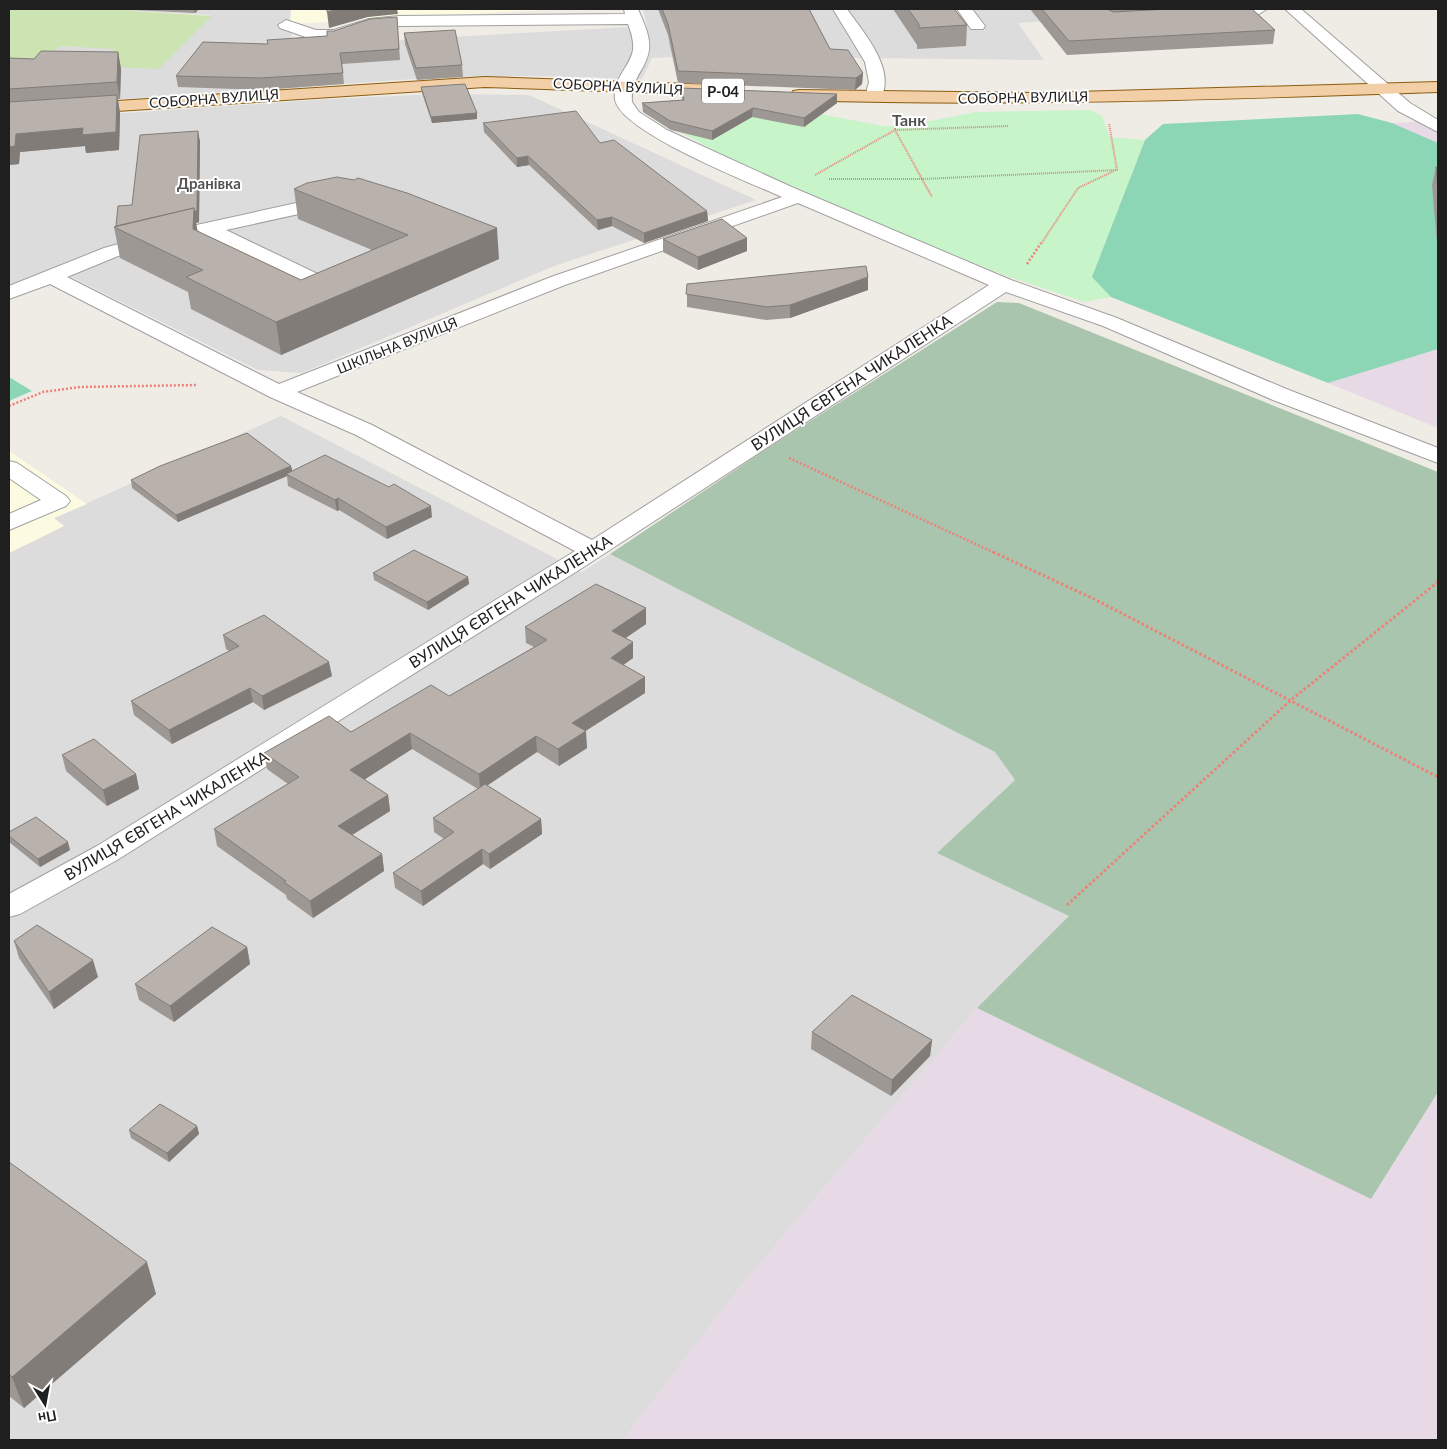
<svg xmlns="http://www.w3.org/2000/svg" width="1447" height="1449" font-family="Lato,sans-serif">
<rect width="100%" height="100%" fill="#efece6"/>
<g fill="#dddcdc">
<path d="M133,9H291L292,46L647,26L643,9H1231L1018,23L1044,60L693,56L652,58L642,79L531,76L444,77L9,107L29,77L60,46L115,48L97,66L211,15L131,11Z"/>
<path d="M436,94L529,95L756,200L554,266L302,373L258,370L57,270L9,288V121L330,99Z"/>
<path d="M281,416L582,572L610,554L995,752L1015,780L937,853L1070,916L977,1008L740,1287L623,1440H9V553L64,526L54,518Z"/>
</g>
<g fill="#e7d9e5">
<path d="M1438,121V143L1392,123Z"/>
<path d="M1438,349V428L1328,383Z"/>
<path d="M977,1008L1371,1199L1438,1092V1440H623L740,1287Z"/>
</g>
<g fill="#fcfbe2">
<path d="M291,9H562L290,24Z"/>
<path d="M9,451L87,504L54,518L64,526L9,553Z"/>
</g>
<path fill="#cce4b1" d="M9,9H133L131,11L212,16L159,69L97,66L114,49L60,46L29,77H9Z"/>
<path fill="#aac5ad" d="M997,302L1019,303L1438,472V1092L1371,1199L977,1008L1069,916L937,853L1015,780L995,752L610,554L768,448Z"/>
<path fill="#c8f4ca" d="M793,109L884,126H905L976,112L1090,110L1102,116L1110,137L1145,140L1092,277L1111,297L1084,302L1001,274L891,229L724,156L666,124Z"/>
<g fill="#8cd6b6">
<path d="M1358,114L1392,123L1438,143V349L1328,383L1111,297L1092,277L1145,140L1163,124Z"/>
<path d="M9,377L32,391L9,401Z"/>
</g>
<g fill="none" stroke-linecap="round" stroke-linejoin="round">
<g stroke="#a0a0a0" stroke-width="2">
<g id="minor">
<path d="M624,9H638C643,21 651,37 649,50C646,70 630,79 632,102L639,112L667,130L794,188L1011,280L1117,318L1289,390L1438,448V463L1273,400L1103,326L1006,292L579,570L117,860L20,914L9,917V894L97,846L575,551L356,435L270,397L50,284L9,299V286L104,248L151,235L333,195L340,197L342,201L340,205L226,230L324,277L327,281L324,285L317,287L310,285L205,235L118,256L67,277L279,384L551,277L782,197C751,183 618,131 615,99C612,79 630,67 633,50C634,41 631,32 628,24L399,26L371,28L335,40H314L280,28L278,25L286,20L316,30H334L369,19L399,16L625,14ZM798,203L989,285L592,540L372,425L297,392L565,285Z"/>
<path d="M833,9H847C863,32 899,72 879,101H867L865,97L869,82L865,62Z"/>
<path d="M957,9H972L985,26L983,29H971Z"/>
<path d="M1210,9H1267L1259,14L1215,17L1210,15L1207,12Z"/>
<path d="M1285,9H1301L1410,103L1438,120V132L1398,111Z"/>
<path d="M9,461L17,463L66,496L70,501L66,506L9,530V514L41,500L9,478Z"/>
</g>
</g>
<g stroke="#8b5d0f" stroke-width="2">
<g id="major">
<path d="M485,77L719,85L725,86L727,90L725,94L719,95L485,87L9,118V108Z"/>
<path d="M1438,82V92C1225,99 1012,107 799,100L793,99L791,95L793,91L799,90L1039,93Z"/>
</g>
</g>
<g stroke="#ec817a" stroke-width="2" stroke-dasharray="1 1" stroke-linecap="butt">
<path d="M895,122V130L932,197"/>
<path d="M815,175L895,130L1009,126"/>
<path d="M829,179H922L1117,170L1109,123"/>
<path d="M1041,244L1078,188L1114,171"/>
</g>
<g stroke="#ec817a" stroke-width="2.5" stroke-dasharray="2 2" stroke-linecap="butt">
<path d="M1027,264L1041,243"/>
<path d="M9,406L43,392L80,387L198,385"/>
<path d="M789,458L995,553"/>
</g>
<g stroke="#ec817a" stroke-width="3" stroke-dasharray="2.5 2.5" stroke-linecap="butt">
<path d="M993,552L1094,599L1438,777"/>
<path d="M1067,905L1291,700L1438,582"/>
</g>
<use href="#minor" fill="#fff" fill-rule="evenodd"/>
<use href="#major" fill="#f3cfa7" fill-rule="evenodd"/>
</g>
<g fill="#9e9894">
<path d="M134,9H199L195,13L134,10Z"/>
<path d="M658,9H809L830,49L863,73L862,84L855,90L678,83L668,35Z"/>
<path d="M893,9H954L967,25L966,46L917,49V45Z"/>
<path d="M1030,9H1252L1275,30L1273,44L1067,55Z"/>
<path d="M397,17L400,60L342,64L344,84L263,90L178,87L176,76L268,44L327,36L334,31Z"/>
<path d="M404,33L462,65L463,77L417,80L405,44Z"/>
<path d="M118,52L121,69L120,99H118L120,113L119,150L86,153L85,146L20,152L19,164L9,165V58L34,59Z"/>
<path d="M421,87L477,113V119L432,123L422,93Z"/>
<path d="M681,88L837,94V103L804,127L752,117L712,140L671,130L643,112L642,103L682,100Z"/>
<path d="M483,123L600,143L707,211L708,221L644,243L612,226L598,230L529,165L517,167L484,132Z"/>
<path d="M198,131L200,142L199,222L196,223L197,231L301,280L372,250L298,219L294,189L499,259L281,355L191,309L188,292L120,258L114,227L116,226L132,205Z"/>
<path d="M1436,167H1438V255L1432,185Z"/>
<path d="M663,239L747,251L698,270L663,252Z"/>
<path d="M868,277V290L790,318L766,320L687,307V284Z"/>
<path d="M291,466L292,472L432,517L387,539L339,510L337,511L288,486L287,476L178,522L132,488L131,480Z"/>
<path d="M373,573L468,577L469,584L428,610L374,580Z"/>
<path d="M646,624L626,638L633,658L623,665L645,677V693L585,731L587,748L559,766L537,752L487,786L541,819L542,834L490,869L483,864L423,906L395,888L393,873L444,839L434,832L433,818L478,789L412,749L364,779L388,795L390,811L352,835L382,854L384,871L313,918L287,899L286,895L217,846L214,829L288,784L267,769L264,753L351,732L449,696L534,647L526,643L525,627Z"/>
<path d="M223,635L332,676L264,710L253,702L172,744L134,715L131,701L229,651L226,649Z"/>
<path d="M62,755L136,774L139,789L107,806L66,771Z"/>
<path d="M9,832L70,850L40,867L9,842Z"/>
<path d="M14,941L98,977L54,1009L19,958Z"/>
<path d="M247,947L250,964L174,1022L139,1000L135,984Z"/>
<path d="M812,1032L932,1040L930,1056L891,1096L811,1049Z"/>
<path d="M197,1126L199,1134L169,1162L131,1138L129,1130Z"/>
<path d="M9,1162L156,1294L24,1408L9,1396Z"/>
</g>
<g fill="#817c78">
<path d="M194,9H199L195,13Z"/>
<path d="M338,9H397L398,14L368,17L329,28L327,12Z"/>
<path d="M118,52L121,69L120,99L117,82Z"/>
<path d="M863,73L862,84L855,90L856,78Z"/>
<path d="M837,94V103L804,127V118Z"/>
<path d="M117,95L120,113L119,150L86,153L85,146L20,152L19,164L9,165V147L16,134Z"/>
<path d="M753,108L752,117L712,140V131Z"/>
<path d="M477,113V119L432,123L431,117Z"/>
<path d="M198,131L200,142L199,222L196,223L199,238L119,229Z"/>
<path d="M528,156L529,165L517,167V158Z"/>
<path d="M707,211L708,221L644,243V233Z"/>
<path d="M612,217V226L598,230L597,220Z"/>
<path d="M497,228L499,259L281,355L276,322Z"/>
<path d="M747,238V251L698,270V257Z"/>
<path d="M868,277V290L790,318V305Z"/>
<path d="M291,466L293,474H286L287,476L178,522L176,515Z"/>
<path d="M338,498L339,510L337,511L335,500Z"/>
<path d="M431,506L432,517L387,539L386,527Z"/>
<path d="M468,577L469,584L428,610L427,602Z"/>
<path d="M646,608V624L612,647V631Z"/>
<path d="M633,642V658L611,674V658Z"/>
<path d="M329,662L332,676L264,710L262,696Z"/>
<path d="M645,677V693L573,739L572,723Z"/>
<path d="M250,688L253,702L172,744L169,730Z"/>
<path d="M586,731L587,748L559,766L558,749Z"/>
<path d="M410,733L412,749L353,787L350,770Z"/>
<path d="M536,736L537,752L480,790L479,774Z"/>
<path d="M136,774L139,789L107,806L103,790Z"/>
<path d="M388,795L390,811L341,842L338,826Z"/>
<path d="M541,819L542,834L490,869L489,854Z"/>
<path d="M68,842L70,850L40,867L38,859Z"/>
<path d="M482,849L483,864L423,906L421,891Z"/>
<path d="M382,854L384,871L313,918L310,901Z"/>
<path d="M247,947L250,964L174,1022L170,1006Z"/>
<path d="M93,960L98,977L54,1009L49,992Z"/>
<path d="M932,1040L930,1056L891,1096L892,1080Z"/>
<path d="M197,1126L199,1134L169,1162L167,1153Z"/>
<path d="M147,1262L156,1294L24,1408L12,1377Z"/>
</g>
<g fill="#b8b1ac" stroke="#817c78">
<path d="M327,9H338L327,12Z"/>
<path d="M662,9H809L830,49L848,50L863,73L856,78L678,71L668,24Z"/>
<path d="M908,9H954L967,25L919,28V24Z"/>
<path d="M1042,9H1107L1113,12L1169,9H1252L1275,30L1069,41Z"/>
<path d="M397,17L399,49L340,53L343,73L261,78L176,76L203,42L268,44L267,40L327,36V31H334L370,19Z"/>
<path d="M455,30L462,65L416,68L404,33Z"/>
<path d="M41,51L118,52L117,82L9,89V58L34,59Z"/>
<path d="M465,84L477,113L431,117L421,87Z"/>
<path d="M681,88L837,94L804,118L753,108L712,131L670,121L642,103L684,100Z"/>
<path d="M117,95L116,132L82,135L83,128L16,134L15,146L9,147V102Z"/>
<path d="M576,111L600,143L614,140L707,211L644,233L612,217L597,220L528,156L517,158L483,123Z"/>
<path d="M198,131L197,211H194V208L116,226L118,206L132,205L140,135Z"/>
<path d="M1436,167H1438V191Z"/>
<path d="M337,177L354,180L358,178L407,193L497,228L276,322L186,277L203,270L114,227L194,208L193,229L301,280L408,235L294,189L307,183Z"/>
<path d="M722,219L747,238L698,257L663,239Z"/>
<path d="M866,266L868,277L790,305L767,307L686,294L687,284Z"/>
<path d="M247,433L291,466L176,515L131,480L160,466Z"/>
<path d="M325,455L389,487L394,484L431,506L386,527L338,498L335,500L286,474Z"/>
<path d="M414,550L468,577L427,602L373,573Z"/>
<path d="M596,584L646,608L612,631L633,642L611,658L645,677L572,723L586,731L558,749L536,736L479,774L410,733L350,770L388,795L338,826L382,854L310,901L284,882L286,881L214,829L299,777L264,753L329,716L351,732L431,685L449,696L547,640L525,627Z"/>
<path d="M264,615L329,662L262,696L250,688L169,730L131,701L239,646L223,635Z"/>
<path d="M94,739L136,774L103,790L62,755Z"/>
<path d="M485,784L541,819L489,854L482,849L421,891L393,873L454,832L433,818Z"/>
<path d="M36,817L68,842L38,859L9,836V832Z"/>
<path d="M37,925L93,960L49,992L14,941Z"/>
<path d="M212,927L247,947L170,1006L135,984Z"/>
<path d="M852,995L932,1040L892,1080L812,1032Z"/>
<path d="M160,1104L197,1126L167,1153L129,1130Z"/>
<path d="M9,1162L147,1262L12,1377L9,1374Z"/>
</g>
<g text-anchor="middle" dominant-baseline="central" stroke-width="4" stroke-linejoin="round" paint-order="stroke">
<g font-size="14" fill="#1f1f1f" stroke="#fff">
<text transform="translate(618 86) rotate(3)">СОБОРНА ВУЛИЦЯ</text>
<text transform="translate(1023 97) rotate(-1)">СОБОРНА ВУЛИЦЯ</text>
<text transform="translate(214 98) rotate(-4)">СОБОРНА ВУЛИЦЯ</text>
<text transform="translate(397 345) rotate(-22)">ШКІЛЬНА ВУЛИЦЯ</text>
</g>
<rect fill="#fff" stroke="#626262" stroke-width="1" x="702" y="78.5" width="42" height="25" rx="4"/>
<g font-size="15" font-weight="bold" fill="#1f1f1f">
<text x="723" y="91">Р-04</text>
</g>
<g font-size="15" font-weight="bold" fill="#525252" stroke="#fff">
<text x="209" y="183">Дранівка</text>
</g>
<g font-size="16" font-weight="bold" fill="#525252" stroke="#fff">
<text x="909" y="119">Танк</text>
</g>
<g font-size="16" fill="#1f1f1f" stroke="#fff">
<text transform="translate(851 382) rotate(-33)">ВУЛИЦЯ ЄВГЕНА ЧИКАЛЕНКА</text>
<text transform="translate(510 601) rotate(-32)">ВУЛИЦЯ ЄВГЕНА ЧИКАЛЕНКА</text>
<text transform="translate(166 815) rotate(-31)">ВУЛИЦЯ ЄВГЕНА ЧИКАЛЕНКА</text>
</g>
</g>
<rect width="1447" height="1449" fill="none" stroke="#1f1f1f" stroke-width="20"/>
<g transform="translate(45 1404) rotate(169)" stroke="#ffffff" stroke-width="4" paint-order="stroke">
<path d="M0-4L9 19L0 12L-9 19Z" fill="#1f1f1f"/>
<text y="-8" font-size="14" font-weight="bold" text-anchor="middle" fill="#1f1f1f">Пн</text>
</g>
</svg>
